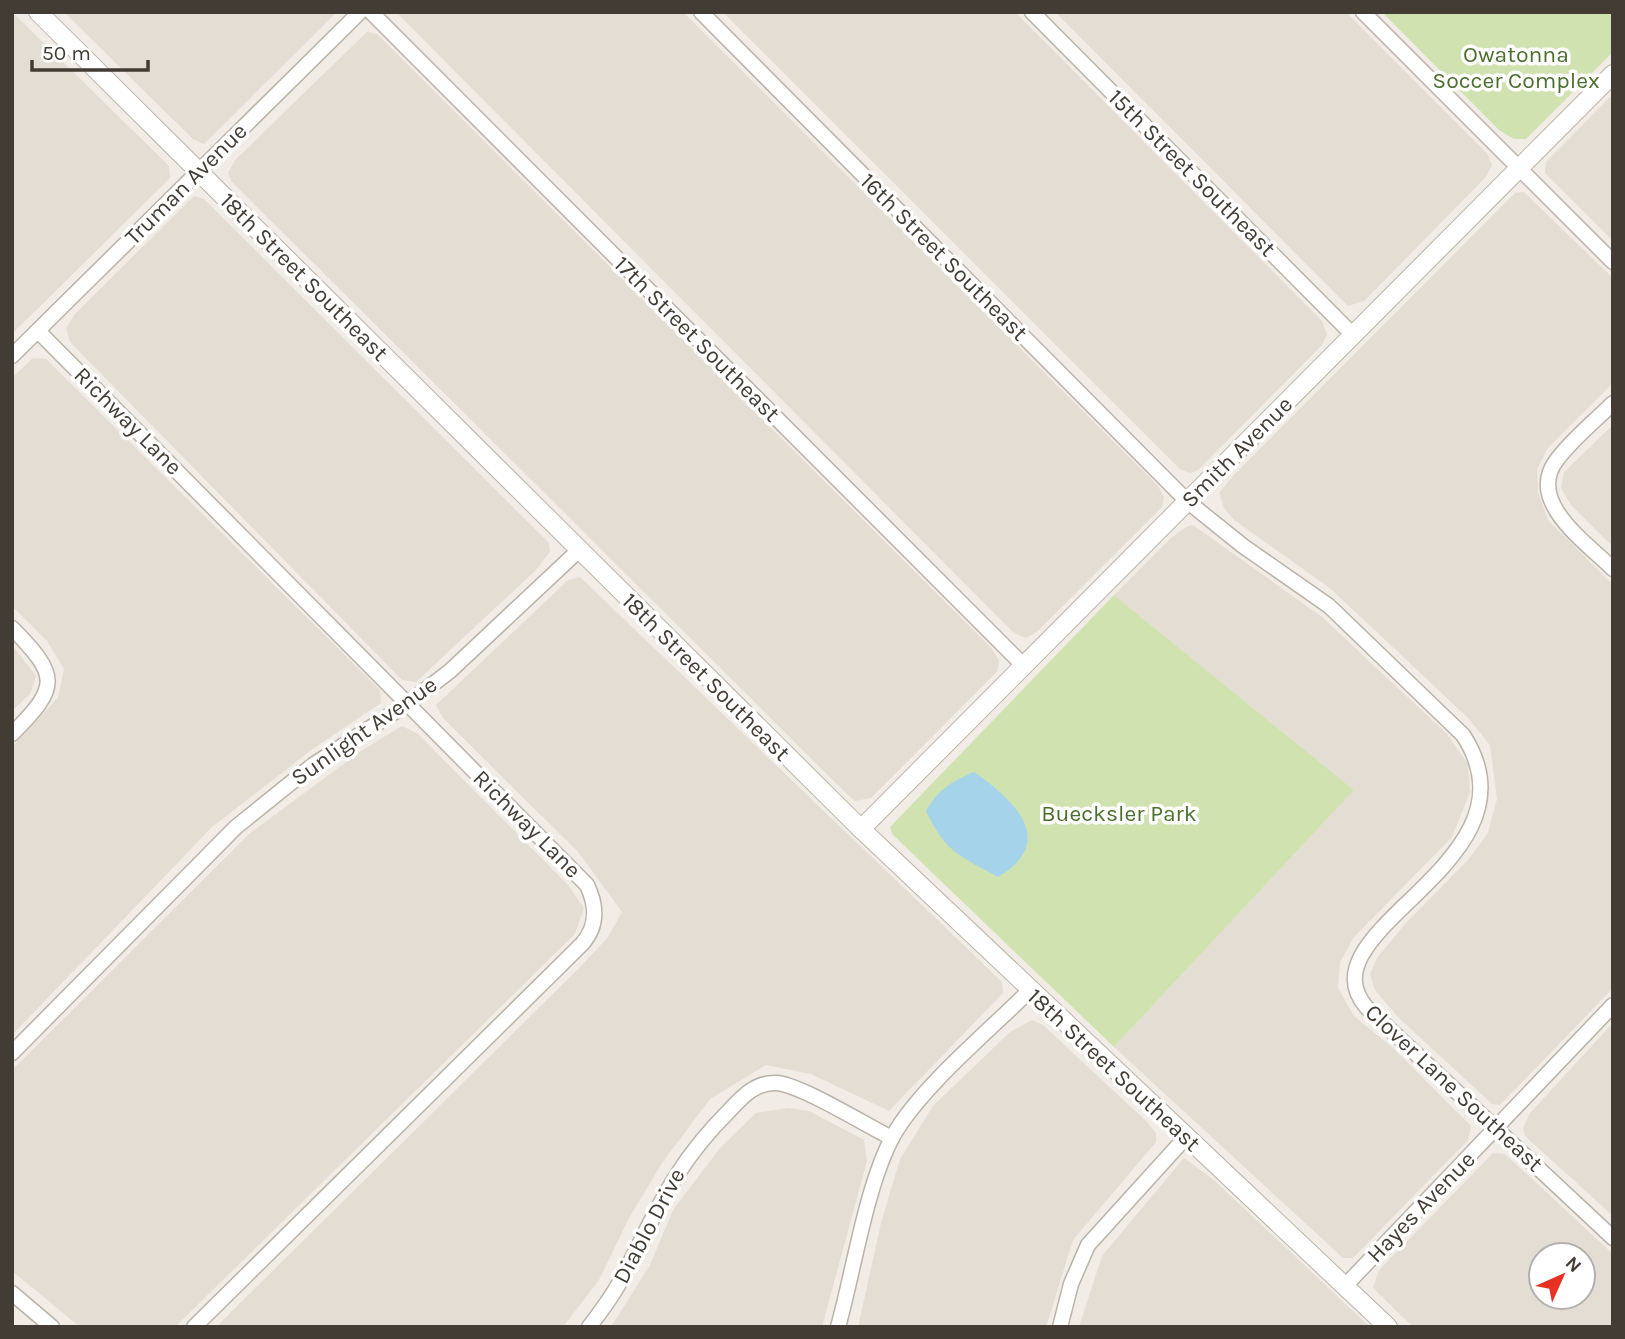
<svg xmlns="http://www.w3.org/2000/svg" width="1625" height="1339" font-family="Karla,sans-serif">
<rect width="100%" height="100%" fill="#f1ece5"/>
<g fill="#e4ddd3" fill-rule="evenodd">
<path d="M12,12L169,166L170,178L12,334Z"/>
<path d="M64,12H337L204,144L193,139Z"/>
<path d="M396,12H683L1158,486L1164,497L1162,507L1038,631L1026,638L1014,633Z"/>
<path d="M723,12H1015L1322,321L1327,334L1322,345L1198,470L1190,473L1180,469Z"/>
<path d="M1055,12H1346L1487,153L1492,165L1486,177L1364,301L1348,306Z"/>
<path d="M367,32L377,34L991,648L999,660L997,672L871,798L855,801L843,790L231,181L228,173L235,160Z"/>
<path d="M1613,94V241L1545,173L1546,162Z"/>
<path d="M1524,192L1613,278V383L1547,449L1537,470L1538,492L1548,520L1613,585V988L1500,1105L1492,1104L1399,1018L1375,990L1370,974L1377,958L1404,925L1468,860L1488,833L1497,799L1490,745L1468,718L1331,589L1234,520L1224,508L1219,493L1233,476L1515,193Z"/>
<path d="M194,196L204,199L549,543L550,552L535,571L416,682L402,680L70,342L66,328L75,314Z"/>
<path d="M33,358L46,359L380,690L381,703L314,748L212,827L12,1035V747L58,697L64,669L47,641L12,606V378Z"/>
<path d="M1613,425V547L1571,505L1561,488L1564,472Z"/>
<path d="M1193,525L1322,617L1447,734L1468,764L1470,792L1452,837L1354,937L1340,962L1338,988L1354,1016L1393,1048L1471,1126L1468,1140L1353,1258H1343L1114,1047L1354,790L1114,595L1171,538L1186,527Z"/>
<path d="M580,577L1002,982L1003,993L889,1111L811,1074L766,1065L710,1099L662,1163L628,1220L599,1280L563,1327H216L579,968L608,937L622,912L579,853L443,718L436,705L568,580Z"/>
<path d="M12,645L36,676L30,694L12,711Z"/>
<path d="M402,726L418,734L568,885L584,908L575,934L175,1327H80L12,1271V1070L249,834L361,751Z"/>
<path d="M1032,1020L1043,1025L1146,1121L1156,1133V1142L1073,1240L1046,1327H858L881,1223L900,1159L933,1106L1010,1032Z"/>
<path d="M1613,1023V1216L1525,1136L1523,1128L1530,1113Z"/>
<path d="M788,1108L809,1111L864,1140L867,1161L822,1327H611L650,1265L673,1210L720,1148L756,1113Z"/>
<path d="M1493,1153L1505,1154L1613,1254V1327H1413L1373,1288L1379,1270ZM1541,1255H1583V1297H1541Z"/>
<path d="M1184,1158L1214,1180L1370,1327H1079L1102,1256Z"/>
</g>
<g fill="#d0e2b0">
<path d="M1382,12H1613V52L1526,139H1514L1499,130Z"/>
<path d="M1114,595L1354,790L1114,1047L892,834L890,827Z"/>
</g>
<path fill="#a5d3ea" d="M974,772C1013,799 1059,841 998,877C960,856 946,853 926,811C938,790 952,781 974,772Z"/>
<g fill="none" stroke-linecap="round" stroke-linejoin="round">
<g stroke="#bbb3a8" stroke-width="17">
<g id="minor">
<path d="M371,12L1023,665"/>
<path d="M701,12L1187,501L1243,546L1329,606L1463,735C1547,863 1298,929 1367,1008L1613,1238"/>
<path d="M1032,12L1353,335"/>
<path d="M1363,12L1613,262"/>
<path d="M38,331L587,885C597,906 598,926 582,944L194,1327"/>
<path d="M12,356L360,12"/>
<path d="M1613,403C1594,422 1571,440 1556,461C1526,502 1587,543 1613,569"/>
<path d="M12,628C59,676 60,686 12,734"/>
<path d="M12,1053L236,827L313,765L407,704L450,671L578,551"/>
<path d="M1345,1286L1613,1005"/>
<path d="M12,1293L52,1327"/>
<path d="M589,1327C601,1311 613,1296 622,1278C657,1212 672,1168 728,1112C741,1098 755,1082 776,1083C800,1084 867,1126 892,1138"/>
<path d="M838,1327C854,1270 866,1186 893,1136C920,1088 989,1031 1029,991"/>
<path d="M1060,1327L1071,1284L1088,1245L1186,1137"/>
</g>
</g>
<g stroke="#bbb3a8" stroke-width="20">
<g id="tertiary">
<path d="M38,12L861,829L1388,1327"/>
<path d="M861,829L1613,74"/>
</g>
</g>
<use href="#minor" stroke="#fff" stroke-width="14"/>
<use href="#tertiary" stroke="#fff" stroke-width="18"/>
</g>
<g text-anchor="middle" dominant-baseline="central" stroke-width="7" stroke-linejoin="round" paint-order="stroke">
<g font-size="23" fill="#4b6f2d" stroke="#fff">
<text x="1516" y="54">Owatonna<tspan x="1516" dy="26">Soccer Complex</tspan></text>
<text x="1119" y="813">Buecksler Park</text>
</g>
<g font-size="23" fill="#423c35" stroke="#fff">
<text transform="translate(1192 173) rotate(45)">15th Street Southeast</text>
<text transform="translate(186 184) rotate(-45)">Truman Avenue</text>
<text transform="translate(944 257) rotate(45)">16th Street Southeast</text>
<text transform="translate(304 277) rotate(45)">18th Street Southeast</text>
<text transform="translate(697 339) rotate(45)">17th Street Southeast</text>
<text transform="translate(128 421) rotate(45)">Richway Lane</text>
<text transform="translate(1237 452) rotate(-45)">Smith Avenue</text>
<text transform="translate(706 677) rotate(45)">18th Street Southeast</text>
<text transform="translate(364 731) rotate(-35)">Sunlight Avenue</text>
<text transform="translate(527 824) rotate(45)">Richway Lane</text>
<text transform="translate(1114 1070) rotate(43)">18th Street Southeast</text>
<text transform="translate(1454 1088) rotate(43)">Clover Lane Southeast</text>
<text transform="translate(1421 1207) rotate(-46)">Hayes Avenue</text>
<text transform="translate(649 1226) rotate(-62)">Diablo Drive</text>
</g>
</g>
<rect width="1625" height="1339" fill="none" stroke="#423c35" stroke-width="28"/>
<g transform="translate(1562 1276) rotate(45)"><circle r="33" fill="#ffffff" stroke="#b3b1ae" stroke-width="2"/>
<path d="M0-5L12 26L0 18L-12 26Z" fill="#e93123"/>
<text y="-10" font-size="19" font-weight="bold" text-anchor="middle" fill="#423c35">N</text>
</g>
<path d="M32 60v10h116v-10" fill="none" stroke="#423c35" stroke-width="3.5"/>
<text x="42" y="60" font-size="21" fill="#423c35" stroke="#ffffff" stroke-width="5" paint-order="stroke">50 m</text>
</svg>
